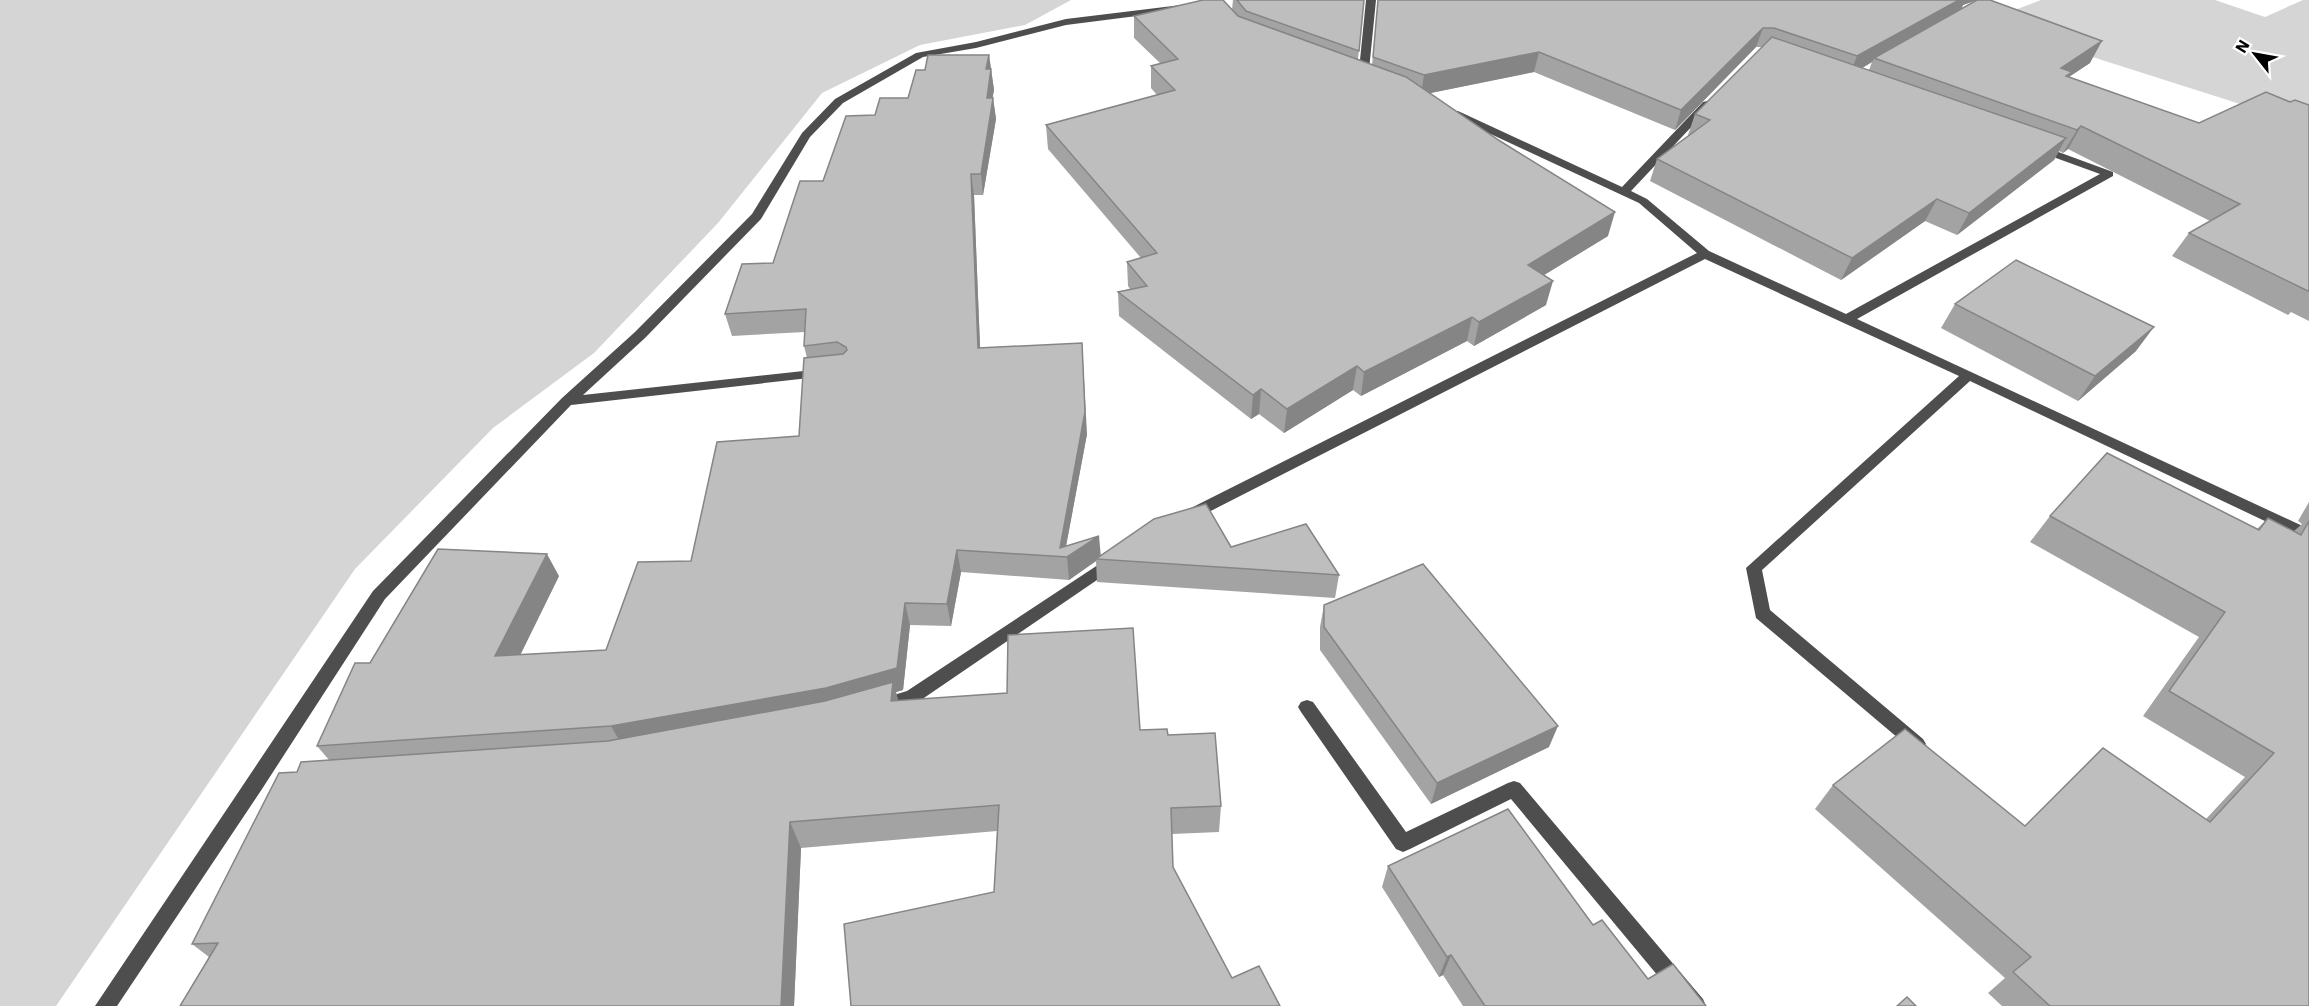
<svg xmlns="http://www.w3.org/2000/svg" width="2309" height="1006" font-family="'IBM Plex Sans',sans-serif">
<rect width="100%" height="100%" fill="#fff"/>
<g fill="#d5d5d5">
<path d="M0,0H1071L1025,25L920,45L822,93L718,223L594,353L493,428L355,569L56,1006H0Z"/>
<path d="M2041,0H2215L2265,17L2303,0H2309V126L1983,22Z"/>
</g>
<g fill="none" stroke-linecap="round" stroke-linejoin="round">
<g fill="#4e4e4e" fill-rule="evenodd">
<path d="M1366,0H1376L1368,80L1363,83L1358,80Z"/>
<path d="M1181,5L1186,8L1184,10L1066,25L976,48L923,57L843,103L810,137L761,219L645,338L583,395L822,369L827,370L829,373L827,376L571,405L385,599L262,789L117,1006H95L373,591L562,398L635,332L752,214L802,133L835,99L916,53L976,42L1066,19Z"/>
<path d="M1707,101L1712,104L1711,106L1631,191L1647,199L1709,251L1846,314L2100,174L2034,150V146H2042L2113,172V176L1857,319L2309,529V542L1970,381L1762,570L1770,610L1923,739L1926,744L1923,749L1917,752L1911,749L1756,618L1746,568L1959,376L1705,259L1195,519H1185L1182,515L1185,511L1697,253L1639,203L1450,115V111H1458L1622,187L1703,102Z"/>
<path d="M1113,555L1119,557L1121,561L1119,565L918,702L880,713L874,711L871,706L874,701L907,691Z"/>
<path d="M1307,700L1313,702L1406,832L1508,783L1514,781L1520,783L1703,999L1706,1006H1683L1511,799L1410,849L1403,852L1396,849L1301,712L1298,707L1301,702Z"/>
</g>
</g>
<g fill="#a3a3a3" fill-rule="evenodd">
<path d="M1233,0H1364L1358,59L1372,65L1378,0H1977L1963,5L1961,9L2090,63L2069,77L2199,123L2290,102L2309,105V321L2291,312L2288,315L2172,256L2189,233L2210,221L2068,149L2063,153L2059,151L2054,160L1957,235L1925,221L1841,280L1650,181L1657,159L1689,136L1688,135L1695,114L1762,47H1756L1675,130L1534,72L1430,93L1608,236L1544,275L1546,305L1474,346L1467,341L1361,396L1353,390L1284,433L1259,414L1251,419L1119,316L1118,292L1130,289L1128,286L1127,262L1141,258L1048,149L1046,125L1157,95L1151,88V66L1160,63L1134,38V16L1232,10ZM1872,62L1869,70L1862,68Z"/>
<path d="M989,55L994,90L992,98H993L996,119L983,195H974L980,348L1087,434L1066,546L1100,556L1231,547L1339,575L1335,598L1097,582L1096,561L1069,580L961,572L951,626L910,625L903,690L896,692L898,700L1140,730L1168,735L1221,806L1219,832L1172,834L1173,867L1232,978L1280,1006L994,892L997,831L801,848L794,1006H180L209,957L192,944L297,772L329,760L317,746L370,663L559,576L520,655L606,650L691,561L799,436L807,358L804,346L805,332L732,336L725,314L773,263L823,181L875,115L908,98L925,70Z"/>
<path d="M1955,304L2136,351L2078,401L1941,328Z"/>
<path d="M2309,502V1006H2002L1988,993L2005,978L1815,809L1833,785L2025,826L2206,819L2245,777L2143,716L2199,637L2030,542L2050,516L2257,529L2268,518L2294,531L2302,524L2298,521Z"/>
<path d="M1324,605L1549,747L1431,804L1320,650V627Z"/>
<path d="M1388,866L1593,925L1648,979L1706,1006H1463L1443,975L1439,977L1382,887Z"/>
</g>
<g fill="#858585">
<path d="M1953,0H1977L1963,5L1959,14L1874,58L1872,62L1849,76L1857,56Z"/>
<path d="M1763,28L1756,47L1675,130L1681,110Z"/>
<path d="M2102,41L2090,63L2070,76L2060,94L2061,68Z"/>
<path d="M1539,52L1534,72L1421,95L1424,75Z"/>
<path d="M989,55L994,90L989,119L987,98L986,69Z"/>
<path d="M993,98L996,119L983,195L981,174Z"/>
<path d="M2081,126L2068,149L2063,153L2077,130Z"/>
<path d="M2066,138L2054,160L1957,235L1969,213Z"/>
<path d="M971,174L974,195L981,371L978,348Z"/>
<path d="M1937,199L1925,221L1841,280L1852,258Z"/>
<path d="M1615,212L1608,236L1521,289L1528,265Z"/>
<path d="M1553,281L1546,305L1474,346L1479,322Z"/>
<path d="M1472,317L1467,341L1361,396L1364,372Z"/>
<path d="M2154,327L2136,351L2078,401L2095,376Z"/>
<path d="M1082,343L1087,434L1064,557L1060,548Z"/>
<path d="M1357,366L1353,390L1284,433L1287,409Z"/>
<path d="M1261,389L1259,414L1251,419L1253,395Z"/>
<path d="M1099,536L1101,558L1096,559V561L1069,580L1067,557Z"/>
<path d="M957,550L961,572L951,626L947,604Z"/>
<path d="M547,554L559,576L509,678L495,656Z"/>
<path d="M905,603L910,625L903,690L896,692L900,709L623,747L611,726Z"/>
<path d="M1558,726L1549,747L1431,804L1437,783Z"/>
<path d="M790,822L801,848L794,1006H781Z"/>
<path d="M1451,955L1443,975L1439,977L1447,957Z"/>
</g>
<g fill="#bebebe" stroke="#858585" stroke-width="1.5">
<path d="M1203,0H1223L1238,16L1406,77L1500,141L1615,212L1528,265L1553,281L1479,322L1472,317L1364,372L1357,366L1287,409L1261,389L1253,395L1118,292L1147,286L1127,262L1157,253L1046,125L1175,90L1151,66L1178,59L1134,16Z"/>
<path d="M1237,0H1364L1359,51L1246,11Z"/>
<path d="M1378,0H1959L1857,56L1774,28H1763L1681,110L1539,52L1424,75L1373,57Z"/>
<path d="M1977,0H1990L2102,41L2061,68L2072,72L2066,76L2199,123L2266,92L2290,102L2295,100L2309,105V290L2308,291L2189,233L2240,204L2081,126L2077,130L1874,58Z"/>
<path d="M1772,37L2066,138L1969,213L1937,199L1852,258L1657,159L1710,120L1695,114Z"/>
<path d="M928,55H989L986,69H991L987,98H993L981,174H971L978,348L1082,343L1085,412L1060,548L1099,536L1067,557L957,550L947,604L905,603L897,668L826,688L611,726L317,746L355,663H370L438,549L547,554L495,656L606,650L638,562L691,561L717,442L799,436L804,358L843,354L847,350L846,347L837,342L804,346L806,309L725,314L742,264L773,263L800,181H823L846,116L875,115L880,98H908L916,70H925Z"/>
<path d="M2016,260L2154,327L2095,376L1955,304Z"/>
<path d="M2107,453L2259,530L2268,518L2301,535L2309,521V1006H2050L2013,972L2031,957L1833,785L1905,729L2025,826L2103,748L2210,822L2274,753L2169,691L2225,612L2050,516Z"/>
<path d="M1206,504L1231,547L1306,524L1339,575L1096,559L1154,519Z"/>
<path d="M1423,564L1558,726L1437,783L1324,627V605Z"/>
<path d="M1133,628L1140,730L1167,729L1168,735L1215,733L1221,806L1171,808L1173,867L1232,978L1259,966L1280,1006H851L844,924L994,892L999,805L790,822L781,1006H180L218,943L192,944L279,773L297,772L301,762L608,741L825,701L893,682L891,701L1007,693L1008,635Z"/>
<path d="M1508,809L1593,925L1602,920L1648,979L1673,964L1706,1006H1485L1451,955L1447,957L1388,866Z"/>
<path d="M1907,997L1916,1006H1897Z"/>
</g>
<g transform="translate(2255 54) rotate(301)" stroke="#ffffff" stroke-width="4.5" paint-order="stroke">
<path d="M0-4.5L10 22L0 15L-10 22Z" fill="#000000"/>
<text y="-9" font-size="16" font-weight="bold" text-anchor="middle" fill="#000000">N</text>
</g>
</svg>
